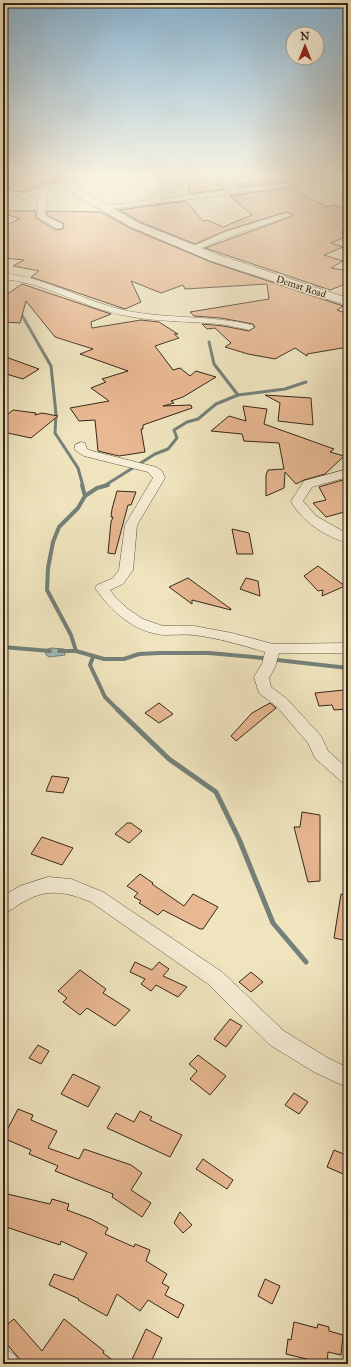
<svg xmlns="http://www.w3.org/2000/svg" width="351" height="1367" font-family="'IM FELL Great Primer',serif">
<rect width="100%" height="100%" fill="#efe4be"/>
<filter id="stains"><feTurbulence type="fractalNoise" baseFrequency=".005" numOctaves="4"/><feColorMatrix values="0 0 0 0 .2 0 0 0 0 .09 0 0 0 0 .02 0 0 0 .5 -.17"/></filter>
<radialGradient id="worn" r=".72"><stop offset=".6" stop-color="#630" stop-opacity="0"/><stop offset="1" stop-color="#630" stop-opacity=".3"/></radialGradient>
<path fill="#9dbcba" stroke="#74807a" d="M51,648L64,649L65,655L49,657L46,655L45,650Z"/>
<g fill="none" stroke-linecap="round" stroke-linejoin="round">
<path stroke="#74807a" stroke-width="2.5" d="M315,174L348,184"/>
<g stroke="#74807a" stroke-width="3">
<path d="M19,310L51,366L56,414L55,433L78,468L83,486"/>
<path d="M209,342L214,364L238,395"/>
<path d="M104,486L155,454L168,449L177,438L174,430L187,422L198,419L216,404L238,395L285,389L306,382"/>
</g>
<g stroke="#74807a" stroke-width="4">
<path d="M82,485L85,496"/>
<path d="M3,647L50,651"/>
<path d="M59,651H76L104,659H124L139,654L160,653H209L263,658"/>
<path d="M76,651L71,635L47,590L48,568L53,542L59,527L78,508L85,496L97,488L108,485"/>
<path d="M93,657L90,665L105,697L119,711"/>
<path d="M277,660L348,668"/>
</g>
<path stroke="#74807a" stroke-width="5" d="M118,710L169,759L216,792L239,839L273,923L306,962"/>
</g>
<g fill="#e8b892" stroke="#36271a">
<path d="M3,174H36L52,177L58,182L43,184L25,192L6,190L16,184L3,182Z"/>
<path d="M238,177L221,180L220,185L225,189L189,194L188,182Z"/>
<path d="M278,177L284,182L237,187L235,185Z"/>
<path d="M291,187L301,194L328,207L333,205L348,209V228L342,230L343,235L347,236L331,243L343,247L324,255L343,261L331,268L348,271V283L330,290L205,248L293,216V214L286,212L225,231L195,244L140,222L119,210L186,201L203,221L207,220L223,227L252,215L230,196Z"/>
<path d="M7,211H36V218L56,230L63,229L64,224L47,215V211L101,212L130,228L211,262L343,306L337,310L348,314V347L307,354V356L295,348L275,359L248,354L225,347L231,343L215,328L207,329L202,324L223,326L249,331L255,327L253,324L221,318L194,316L190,312L269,299L267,284L185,289L183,285L161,293L131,281L141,302L125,309L31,277L39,271L13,266L24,260L3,258V226L20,219L6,214Z"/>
<path d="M22,284L111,314L91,322L92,328L141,320L159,322L178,334H174L179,338L155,346L173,370L180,368L190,376L196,371L216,377L183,397L171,401L174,403L163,406L191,405L192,408L143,425V429H141L145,452L119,456L98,451L95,420L79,421L70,408L109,401L91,388L106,382L102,379L128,371L80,354L93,349L55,337L26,301L20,323L3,322V297Z"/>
<path d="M3,356L39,369L23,379L3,373Z"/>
<path d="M265,395L311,398L313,425L278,421L280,403Z"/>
<path d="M243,406L267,409L264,424L334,449L330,452L344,456L325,474L304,480L296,484L285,472L284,488L266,496V475L268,470L284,469L279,443L244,441L242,434L211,431L229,416L246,421Z"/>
<path d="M13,410L36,413L35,415L42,413L58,416L31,438L3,432V418Z"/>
<path d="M346,479H348V511L326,517L313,503L326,500L319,487Z"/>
<path d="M117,491L136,492L131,505H128L115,554L108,553L111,522L113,517H111L112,509Z"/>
<path d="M232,529L249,533L253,554H237Z"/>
<path d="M318,566L345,586L322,596L323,590L318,591L304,576Z"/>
<path d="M188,578L231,609V610L192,600V604L169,587Z"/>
<path d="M246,578L258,581L260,596L240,589Z"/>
<path d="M344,690L348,699V709L334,710L332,705L319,706L315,693Z"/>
<path d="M159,703L173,714L159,723L145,713Z"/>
<path d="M270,703L276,708L236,741L231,736L252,713Z"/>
<path d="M52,776L69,778L63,793L46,791Z"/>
<path d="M302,812L320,815V881L308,882L294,827H300Z"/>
<path d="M127,823H131L142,831L129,843L115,834Z"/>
<path d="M42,837L73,848L62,865L31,854Z"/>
<path d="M140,874L153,883L152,884L184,906L193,894L218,907L203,929H200L163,910L158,915L139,903L141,901L134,897L138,893L127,886Z"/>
<path d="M341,894L348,895V941L334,938Z"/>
<path d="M135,962L152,970L159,962L169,969L163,976L187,987L178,997L156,985L151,991L141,984L145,979L130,972Z"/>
<path d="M80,970L106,989L103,993L130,1010L115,1026L87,1008L80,1015L63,1002L67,998L58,991Z"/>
<path d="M251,972L263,982L251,992L239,982Z"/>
<path d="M230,1019L242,1026L226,1047L214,1039Z"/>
<path d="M38,1045L49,1051L41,1064L29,1058Z"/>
<path d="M198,1055L226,1076L210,1095L190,1079L197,1071L189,1064Z"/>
<path d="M73,1074L100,1087L88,1107L61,1094Z"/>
<path d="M294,1093L308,1102L299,1114L285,1105Z"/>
<path d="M18,1109L33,1115L31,1120L57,1131L48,1148L79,1159L84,1149L131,1165L142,1173L131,1190L151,1203L142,1217L112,1197L113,1194L55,1171L58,1166L29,1154L31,1150L3,1138Z"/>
<path d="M140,1111L152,1117L150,1120L182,1135L170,1157L107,1128L116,1113L134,1122Z"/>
<path d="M334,1150L348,1156V1176L327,1167Z"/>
<path d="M203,1159L233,1180L227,1189L196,1169Z"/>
<path d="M3,1193L50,1204L52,1199L69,1204L67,1210L91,1219L108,1228L105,1234L134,1247L135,1244L150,1250L146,1261L167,1274L162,1283L169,1287L165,1295L184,1305L178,1318L148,1300L140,1311L117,1294L107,1316L78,1300L79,1299L49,1285L54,1274L73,1280L87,1253L61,1241L60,1245L3,1226Z"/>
<path d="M180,1212L192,1225L183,1233L174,1223Z"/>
<path d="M265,1279L280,1286L272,1304L258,1296Z"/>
<path d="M14,1319L42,1351L64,1319L104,1351L103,1353L118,1364H24L3,1340V1328Z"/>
<path d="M294,1322L317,1328L318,1324L329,1327V1331L343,1335L341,1355L328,1352L327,1364L286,1354L288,1339L291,1340Z"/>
<path d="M146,1329L162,1338L150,1364H130Z"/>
</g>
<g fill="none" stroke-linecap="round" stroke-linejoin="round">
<g stroke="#645643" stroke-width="1">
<g id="street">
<path d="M174,174H181V178L175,187L160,199L229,190L222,185V181L267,174H270V178L231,184L237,189L288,183L292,185L288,187L104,210L100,208L104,206L150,200L170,184Z"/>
<path d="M70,182L74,184L73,186L47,191L45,216L62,224V228H56L37,217L39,192L3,208V203L44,185Z"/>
<path d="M286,213L293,215L231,236L194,251H188L187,249L225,232Z"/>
<rect x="344" y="230" width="4" height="4"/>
<path d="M3,273C48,278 85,302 128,311C169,319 211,315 252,325L254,327L249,330C239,328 229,325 219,324C187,321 154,322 122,315C81,306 45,283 3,279Z"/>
<path d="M81,442L85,443L87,449L92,451L156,467L162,471L165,478L137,525L133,570L123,584L110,590L115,597L128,609L143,619L163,626H194L232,633L273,644L348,643V653H279L275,667L269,678L271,687L287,699L321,736L328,751L348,769V784L342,782L315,758L308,743L277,707L259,693L254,677L262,664L265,652C242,645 218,638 194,635C184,634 173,635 163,635C134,632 111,611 95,588L97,585L113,578L119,570L125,525L153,478L148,472L84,456L75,450V445Z"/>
<path d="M348,469V477L312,487L303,501L316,516L348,534V543C326,537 301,521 291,501L304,481Z"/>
<path d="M48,877L71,879L103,892L222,972L284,1031L328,1058L348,1068V1088L314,1072L270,1045L208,984L91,902C67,892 48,888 25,901C17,905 11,911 3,914V896L20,886Z"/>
<path d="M3,1348L15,1355L19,1364H3Z"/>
</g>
</g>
<g stroke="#36271a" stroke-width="1">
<path id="secondary" d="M60,174H70L75,183L83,191L139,223L219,255L348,298V306L211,261L131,227L75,195L66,186Z"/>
</g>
<use href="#street" fill="#f5edd5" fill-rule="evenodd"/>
<use href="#secondary" fill="#f5edd5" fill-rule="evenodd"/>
</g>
<linearGradient id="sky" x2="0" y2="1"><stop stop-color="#8ab7d6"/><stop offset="0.48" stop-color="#f8f3e2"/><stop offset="1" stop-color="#f8f3e2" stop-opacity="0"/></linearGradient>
<rect width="351" height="365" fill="url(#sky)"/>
<g text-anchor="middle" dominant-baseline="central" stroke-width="3.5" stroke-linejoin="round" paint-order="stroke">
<g font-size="10" fill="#36271a" stroke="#f5edd5">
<text transform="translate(301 287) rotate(18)">Demat Road</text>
</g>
</g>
<rect width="351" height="1367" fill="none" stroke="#efe4be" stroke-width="16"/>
<rect x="4" y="4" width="343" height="1359" fill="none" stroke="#36271a" stroke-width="2"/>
<rect x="8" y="8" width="335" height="1351" fill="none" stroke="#36271a"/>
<g transform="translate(305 46)"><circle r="19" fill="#f5edd5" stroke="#a99e8a"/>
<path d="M0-3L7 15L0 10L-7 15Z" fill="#8f2418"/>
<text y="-6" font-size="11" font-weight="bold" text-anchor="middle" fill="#36271a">N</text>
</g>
<rect width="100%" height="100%" filter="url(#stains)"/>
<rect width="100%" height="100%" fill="url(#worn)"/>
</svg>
